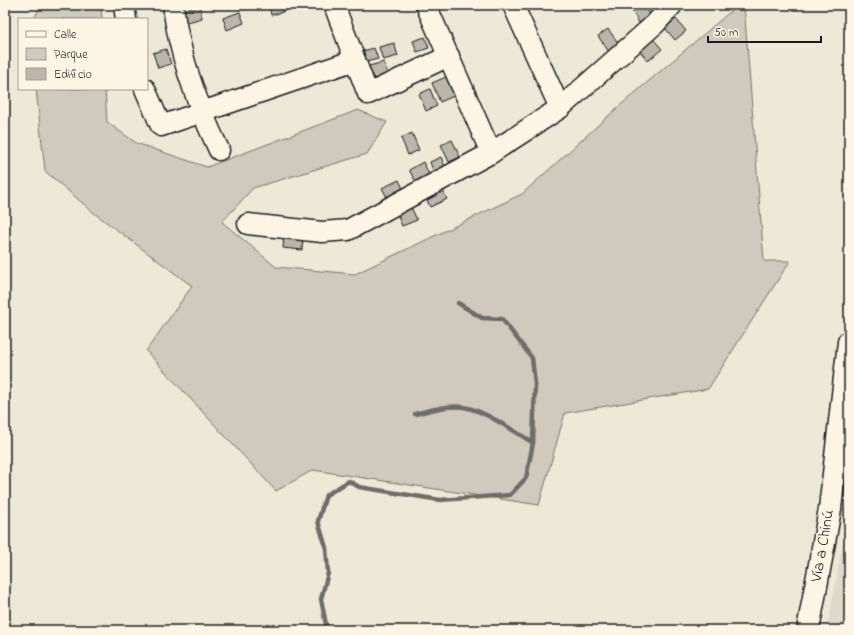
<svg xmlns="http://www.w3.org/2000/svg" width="854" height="635" font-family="'Indie Flower',sans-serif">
<rect width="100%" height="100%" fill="#eee8d9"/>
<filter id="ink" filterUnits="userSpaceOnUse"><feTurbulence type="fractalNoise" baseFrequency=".025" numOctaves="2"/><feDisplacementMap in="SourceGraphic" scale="8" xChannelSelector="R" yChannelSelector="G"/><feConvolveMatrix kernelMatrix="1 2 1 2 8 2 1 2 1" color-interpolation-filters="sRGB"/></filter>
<g filter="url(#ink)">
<path fill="#ded9cb" d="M849,509V630H827Z"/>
<g fill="#cfcabd" stroke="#76736c">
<path d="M41,5H101L102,19H34Z"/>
<path d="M738,5H744L764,261H790L708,389L565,413L539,505L313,470L276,491L146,351L192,286L94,213L45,171L36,89H105L107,122L136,143L207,167L358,110L387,122L367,154L253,188L222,222L276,267L355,274L522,194L616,109Z"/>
</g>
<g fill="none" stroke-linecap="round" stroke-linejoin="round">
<g stroke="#6f6c67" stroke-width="4.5">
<path d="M415,414C431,410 448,405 464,407C483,410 516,432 533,443"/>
<path d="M327,630L321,599L328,573L326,548L318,521L326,495L349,481L359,487L440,500L510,495L526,478L533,443L535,384L532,358L502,319L482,318L458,303"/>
</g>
</g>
<g fill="#bab6aa" stroke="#1c1c1c">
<path d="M269,5H281L283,12L271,15Z"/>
<path d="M285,5H298V7L286,10Z"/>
<path d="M638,5H645L651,16L639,23L631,9Z"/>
<path d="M200,6L202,18L184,23L181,10Z"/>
<path d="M240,12L244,23L227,30L223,18Z"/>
<path d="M676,19L686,31L675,40L665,28Z"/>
<path d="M608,29L619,44L609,52L598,36Z"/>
<path d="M425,37L429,48L417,52L413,41Z"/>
<path d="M653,39L662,49L648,61L640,51Z"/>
<path d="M394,43L398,56L383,60L379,47Z"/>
<path d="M374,48L378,59L366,62L363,51Z"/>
<path d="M166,49L171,64L158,68L153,53Z"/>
<path d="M384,62L388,75L373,80L369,66Z"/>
<path d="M446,77L454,96L440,102L432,83Z"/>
<path d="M430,89L437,106L426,111L419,94Z"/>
<path d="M412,133L419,150L408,155L401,138Z"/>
<path d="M452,140L460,157L449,162L441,145Z"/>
<path d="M441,157L445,167L434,173L430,162Z"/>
<path d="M423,162L429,174L416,182L409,170Z"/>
<path d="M399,180L404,191L388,199L382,188Z"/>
<path d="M442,188L447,199L430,207L425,195Z"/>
<path d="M411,207L417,220L402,226L397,213Z"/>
<path d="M284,236L303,237L302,250L283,248Z"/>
</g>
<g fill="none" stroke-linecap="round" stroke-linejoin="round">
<g stroke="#1c1c1c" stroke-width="23">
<g id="minor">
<path d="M124,5L126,19"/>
<path d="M173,5C179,56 197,104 219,150"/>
<path d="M334,5L368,94L449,56"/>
<path d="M426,5L491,153"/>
<path d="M513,5L560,108"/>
<path d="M145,89L161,126L355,60"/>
<path d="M248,224L322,232L348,230L491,153L560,108L655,24L672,5"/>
</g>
</g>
<g stroke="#1c1c1c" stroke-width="25">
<path id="major" d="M808,630L830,509L849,342"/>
</g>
<use href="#minor" stroke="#fcf5e5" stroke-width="20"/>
<use href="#major" stroke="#fcf5e5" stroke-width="22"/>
</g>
</g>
<g text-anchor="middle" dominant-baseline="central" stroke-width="3" stroke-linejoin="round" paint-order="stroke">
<g font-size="16" fill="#1c1c1c" stroke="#fcf5e5">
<text transform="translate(823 546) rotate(-80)">Vía a Chinú</text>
</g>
</g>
<rect width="854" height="635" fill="none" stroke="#fcf5e5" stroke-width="20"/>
<rect x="10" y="10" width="834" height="615" fill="none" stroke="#1c1c1c" stroke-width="1.5" filter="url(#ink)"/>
<rect x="18" y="18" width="130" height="72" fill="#fcf5e5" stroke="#a29e95"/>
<rect x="26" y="31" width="20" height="6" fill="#fcf5e5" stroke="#a29e95"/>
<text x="54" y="38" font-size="12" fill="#1c1c1c">Calle</text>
<rect x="26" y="48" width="20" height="12" fill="#cfcabd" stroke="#a29e95"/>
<text x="54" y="58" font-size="12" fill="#1c1c1c">Parque</text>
<rect x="26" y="68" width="20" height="12" fill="#bab6aa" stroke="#a29e95"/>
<text x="54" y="78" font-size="12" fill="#1c1c1c">Edificio</text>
<path d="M708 36v6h113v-6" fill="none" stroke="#1c1c1c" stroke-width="2"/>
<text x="714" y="36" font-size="12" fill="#1c1c1c" stroke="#fcf5e5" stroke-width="3" paint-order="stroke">50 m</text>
</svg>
